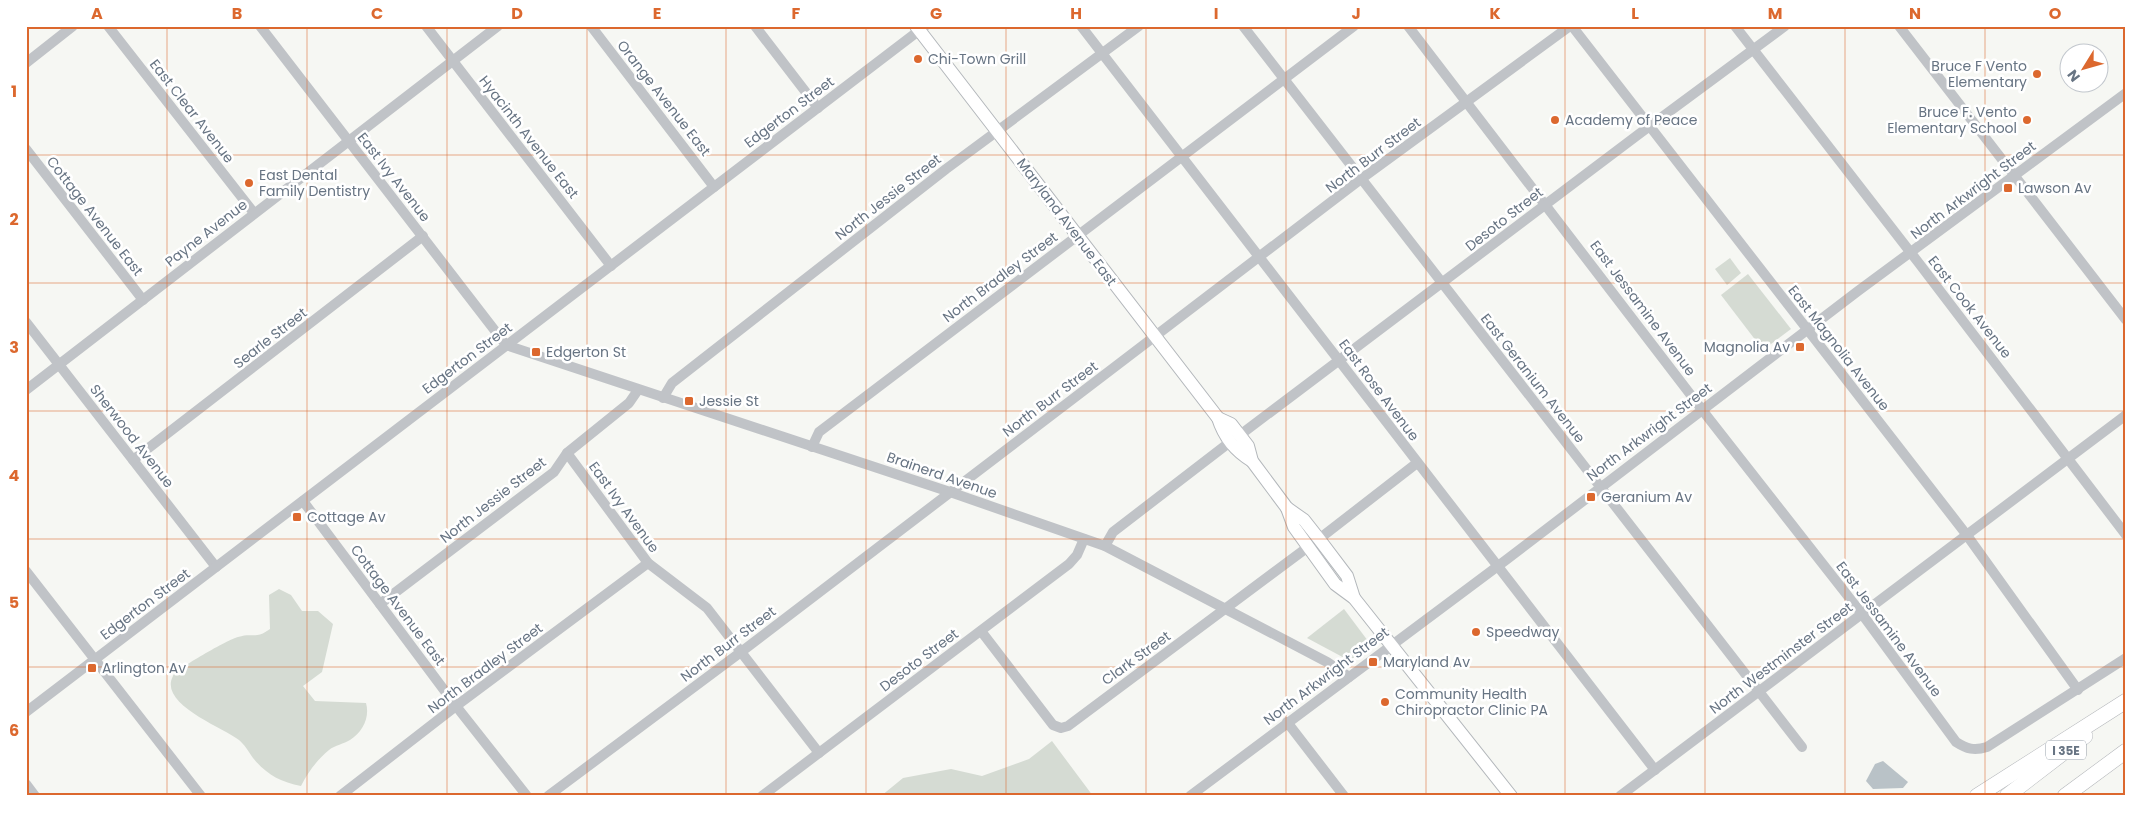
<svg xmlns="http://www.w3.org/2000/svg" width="2152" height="822" font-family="Poppins,sans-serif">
<rect width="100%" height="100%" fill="#f6f7f3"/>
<g fill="#d5dbd3">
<path d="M1730,258L1741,273L1727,285L1715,269Z"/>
<path d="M1748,274L1791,329L1763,350L1721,295Z"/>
<path d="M279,589L291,595L302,611H318L333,624L322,672L303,686L315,701L366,703C370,717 363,732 350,740C344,744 335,745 329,750C317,760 308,772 301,786C280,782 266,774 253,758C249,752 244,744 239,740C222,727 158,704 173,676C176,669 229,639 238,637C253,632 255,640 270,629L269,595Z"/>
<path d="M1344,609L1371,645L1350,661L1307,638Z"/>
<path d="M1052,741L1093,796H881L903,778L951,769L982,776L1029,759Z"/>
</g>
<path fill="#b9c2c7" d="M1883,761L1908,782L1903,788L1873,789L1866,781L1875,764Z"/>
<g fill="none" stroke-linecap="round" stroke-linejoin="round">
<g stroke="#b3b7bb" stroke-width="14">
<g id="major">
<path d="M916,26L1218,418C1224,437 1235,451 1252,461"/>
<path d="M1218,418L1231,424L1248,446L1252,461L1287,508L1304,520L1319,539L1347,576L1354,598"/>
<path d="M1287,508L1294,527L1335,584L1354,598L1511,796"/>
</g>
</g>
<g stroke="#b3b6ba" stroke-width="16">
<g id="highway">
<path d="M1977,796L2126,701"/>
<path d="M2007,796L2085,736"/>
<path d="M2065,796L2126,751"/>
</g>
</g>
<g stroke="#c0c3c7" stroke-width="10">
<path d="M108,26L254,213"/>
<path d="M260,26L506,345"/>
<path d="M426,26L611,266"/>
<path d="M591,26L714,187"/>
<path d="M755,26L818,108"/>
<path d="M1081,26L1655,770"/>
<path d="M1243,26L1802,747"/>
<path d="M1408,26L1710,420L1862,614L1956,742C1967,749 1974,751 1987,747L2126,658"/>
<path d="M1572,26L1966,534L2078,690"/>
<path d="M1735,26L1918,262L2126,535"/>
<path d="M1899,26L2126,320"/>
<path d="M26,63L73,26"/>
<path d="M26,149L143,300"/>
<path d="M26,322L216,567"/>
<path d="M506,345L950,492L1105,546L1327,662L1349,677"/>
<path d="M26,390L498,26"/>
<path d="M663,398L672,383L946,169L1139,26"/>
<path d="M1240,435L1639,134L1785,26"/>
<path d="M812,447L819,432L1354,26"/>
<path d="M567,453L648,563L707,608L819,753"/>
<path d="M133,460L423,236"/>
<path d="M303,501L456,706L527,796"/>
<path d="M1319,539L1417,463"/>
<path d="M1105,546L1113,532L1230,442"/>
<path d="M26,571L201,796"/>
<path d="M380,604L554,472L567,453L629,403L638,390"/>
<path d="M981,631L1053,725L1061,728L1068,726L1308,547"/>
<path d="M26,712L925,26"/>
<path d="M1287,722L1344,796"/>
<path d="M26,784L35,796"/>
<path d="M340,796L456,706L648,563"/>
<path d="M548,796L741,652L1361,179L1570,26"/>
<path d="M762,796L1069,564L1077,555L1084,539"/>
<path d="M1190,796L1506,560L1858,291L2126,93"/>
<path d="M1620,796L2126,415"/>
</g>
<use href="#major" stroke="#fff" stroke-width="12"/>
<use href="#highway" stroke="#fff" stroke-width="15"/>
</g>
<path fill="none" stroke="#dc682e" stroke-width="1" stroke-opacity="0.55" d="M167,26V796M307,26V796M447,26V796M587,26V796M726,26V796M866,26V796M1006,26V796M1146,26V796M1286,26V796M1426,26V796M1565,26V796M1705,26V796M1845,26V796M1985,26V796M26,155H2126M26,283H2126M26,411H2126M26,539H2126M26,667H2126"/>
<g fill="#dc682e" stroke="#fff" stroke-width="2">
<circle cx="918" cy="59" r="5"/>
<circle cx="2037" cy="74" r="5"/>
<circle cx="1555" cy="120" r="5"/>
<circle cx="2027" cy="120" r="5"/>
<circle cx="249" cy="183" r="5"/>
<rect x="2003" y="183" width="10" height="10" rx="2.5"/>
<rect x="1795" y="342" width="10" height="10" rx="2.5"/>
<rect x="531" y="347" width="10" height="10" rx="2.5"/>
<rect x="684" y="396" width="10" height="10" rx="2.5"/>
<rect x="1586" y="492" width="10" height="10" rx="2.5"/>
<rect x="292" y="512" width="10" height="10" rx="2.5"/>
<circle cx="1476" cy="632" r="5"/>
<rect x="1368" y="657" width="10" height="10" rx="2.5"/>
<rect x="87" y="663" width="10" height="10" rx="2.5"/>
<circle cx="1385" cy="702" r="5"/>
</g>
<g text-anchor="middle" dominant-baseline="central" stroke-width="5" stroke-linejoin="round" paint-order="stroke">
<rect fill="#fff" stroke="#959ea8" stroke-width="1" x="2046" y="740.5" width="40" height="19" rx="4"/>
<g font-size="12" font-weight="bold" fill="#677483">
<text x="2066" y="750">I 35E</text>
</g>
<g font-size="14" fill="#677483" stroke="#fff" text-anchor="start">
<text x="928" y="59">Chi-Town Grill</text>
<text x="2027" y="66" text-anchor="end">Bruce F Vento<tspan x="2027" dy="16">Elementary</tspan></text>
<text x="2017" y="112" text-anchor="end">Bruce F. Vento<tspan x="2017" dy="16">Elementary School</tspan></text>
<text x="1565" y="120">Academy of Peace</text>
<text x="259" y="175">East Dental<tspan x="259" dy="16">Family Dentistry</tspan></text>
<text x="2018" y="188">Lawson Av</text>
<text x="1790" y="347" text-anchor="end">Magnolia Av</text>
<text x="546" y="352">Edgerton St</text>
<text x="699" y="401">Jessie St</text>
<text x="1601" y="497">Geranium Av</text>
<text x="307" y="517">Cottage Av</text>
<text x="1486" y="632">Speedway</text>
<text x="1383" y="662">Maryland Av</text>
<text x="102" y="668">Arlington Av</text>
<text x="1395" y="694">Community Health<tspan x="1395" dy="16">Chiropractor Clinic PA</tspan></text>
</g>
<g font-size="14" fill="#677483" stroke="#fff">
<text transform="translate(664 98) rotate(52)">Orange Avenue East</text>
<text transform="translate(192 111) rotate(52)">East Clear Avenue</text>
<text transform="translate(789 112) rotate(-37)">Edgerton Street</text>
<text transform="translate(529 137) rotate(52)">Hyacinth Avenue East</text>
<text transform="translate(1373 155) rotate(-37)">North Burr Street</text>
<text transform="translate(394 177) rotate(52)">East Ivy Avenue</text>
<text transform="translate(1973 190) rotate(-37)">North Arkwright Street</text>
<text transform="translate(888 197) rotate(-38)">North Jessie Street</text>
<text transform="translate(95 216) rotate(52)">Cottage Avenue East</text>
<text transform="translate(1504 219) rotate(-38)">Desoto Street</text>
<text transform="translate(1067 222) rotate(53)">Maryland Avenue East</text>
<text transform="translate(206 233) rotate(-38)">Payne Avenue</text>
<text transform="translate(1000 277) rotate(-37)">North Bradley Street</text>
<text transform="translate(1970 307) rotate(52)">East Cook Avenue</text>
<text transform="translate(1643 308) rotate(53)">East Jessamine Avenue</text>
<text transform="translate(270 338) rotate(-38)">Searle Street</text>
<text transform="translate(1839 348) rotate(52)">East Magnolia Avenue</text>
<text transform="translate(467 358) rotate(-37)">Edgerton Street</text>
<text transform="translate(1533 378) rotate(52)">East Geranium Avenue</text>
<text transform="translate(1379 390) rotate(53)">East Rose Avenue</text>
<text transform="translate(1050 399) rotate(-37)">North Burr Street</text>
<text transform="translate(1649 432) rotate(-37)">North Arkwright Street</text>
<text transform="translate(132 436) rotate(52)">Sherwood Avenue</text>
<text transform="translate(942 475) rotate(19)">Brainerd Avenue</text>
<text transform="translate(493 500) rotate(-38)">North Jessie Street</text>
<text transform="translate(624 507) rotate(54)">East Ivy Avenue</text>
<text transform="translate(145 604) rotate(-37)">Edgerton Street</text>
<text transform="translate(398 605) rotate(53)">Cottage Avenue East</text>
<text transform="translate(1889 629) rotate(53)">East Jessamine Avenue</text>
<text transform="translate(728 644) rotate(-37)">North Burr Street</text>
<text transform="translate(1136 658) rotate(-36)">Clark Street</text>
<text transform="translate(1781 658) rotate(-37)">North Westminster Street</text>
<text transform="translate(919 660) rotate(-37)">Desoto Street</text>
<text transform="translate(485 668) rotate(-37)">North Bradley Street</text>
<text transform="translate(1326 676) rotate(-37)">North Arkwright Street</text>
</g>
</g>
<rect width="2152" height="822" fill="none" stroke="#ffffff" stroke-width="55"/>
<g transform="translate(2084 68) rotate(233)"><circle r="24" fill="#ffffff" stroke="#c2c7cd"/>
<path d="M0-4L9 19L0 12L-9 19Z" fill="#dc682e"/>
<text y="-8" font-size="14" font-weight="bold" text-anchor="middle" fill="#677483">N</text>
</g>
<rect x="28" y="28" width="2096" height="766" fill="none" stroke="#dc682e" stroke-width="2"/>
<g font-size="16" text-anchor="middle" font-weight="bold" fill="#dc682e">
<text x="97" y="19">A</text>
<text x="237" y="19">B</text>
<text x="377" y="19">C</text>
<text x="517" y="19">D</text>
<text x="657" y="19">E</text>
<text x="796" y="19">F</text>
<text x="936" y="19">G</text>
<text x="1076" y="19">H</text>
<text x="1216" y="19">I</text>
<text x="1356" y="19">J</text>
<text x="1495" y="19">K</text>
<text x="1635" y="19">L</text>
<text x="1775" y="19">M</text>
<text x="1915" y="19">N</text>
<text x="2055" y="19">O</text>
<text x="14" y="97">1</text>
<text x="14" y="225">2</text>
<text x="14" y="353">3</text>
<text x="14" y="481">4</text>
<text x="14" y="608">5</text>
<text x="14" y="736">6</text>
</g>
</svg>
